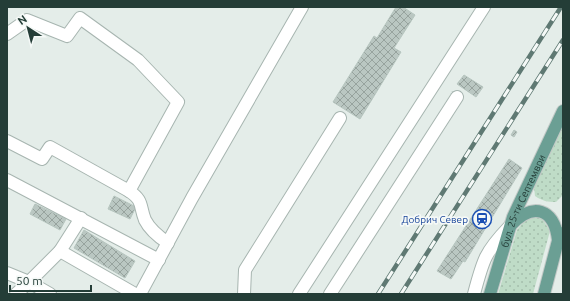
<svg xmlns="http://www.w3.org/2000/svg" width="570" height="301" font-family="Ubuntu,sans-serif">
<defs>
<pattern id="green-dots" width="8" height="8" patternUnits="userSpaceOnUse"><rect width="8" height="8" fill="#bfdcc7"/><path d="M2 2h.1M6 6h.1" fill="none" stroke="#a4beac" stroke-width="1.8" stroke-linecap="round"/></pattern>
<pattern id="building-cross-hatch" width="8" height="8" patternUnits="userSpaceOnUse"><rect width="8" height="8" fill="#bac7c2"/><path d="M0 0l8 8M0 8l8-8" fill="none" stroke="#97a39e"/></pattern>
</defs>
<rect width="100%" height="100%" fill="#e4ede9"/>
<g fill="url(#green-dots)">
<path d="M563,123V195L556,202C548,202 542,201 535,196L534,187Z"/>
<path d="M534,216L542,218L550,231L533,294H498L517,230L526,219Z"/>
</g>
<g fill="url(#building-cross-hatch)" stroke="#b7c6c0">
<path d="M396,7H403L415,15L394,48L401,52L360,119L333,102L374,36L377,38Z"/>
<path d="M464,75L483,87L476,97L457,84Z"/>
<path d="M514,130L517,132L514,137L511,135Z"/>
<path d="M509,159L522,168L465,262L463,261L451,279L437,271Z"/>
<path d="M114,196L136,207L130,219L108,209Z"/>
<path d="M35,204L66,219L60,230L30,214Z"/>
<path d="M84,230L135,261L125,278L74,248Z"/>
</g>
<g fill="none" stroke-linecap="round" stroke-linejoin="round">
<g stroke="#a7b5b0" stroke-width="14">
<g id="minor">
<path d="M7,34L27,20L67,36L80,18L138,60L178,102L129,191L50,147L42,159L7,141"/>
<path d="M7,180L159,260"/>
<path d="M129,191C144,201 139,205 145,220C150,230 159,237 168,243"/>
<path d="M81,218L60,251L135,294"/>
<path d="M7,273L29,282L16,294"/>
<path d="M50,294L29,282L60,251"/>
<path d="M140,294L192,198L302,7"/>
<path d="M244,294L245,270L340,118"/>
<path d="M299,294L484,7"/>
<path d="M330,294L457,97"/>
<path d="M474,294C483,260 485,252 509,227"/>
</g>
</g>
<g stroke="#c2c9c7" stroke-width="14">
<g id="major">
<path d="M511,225C533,202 554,208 558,240"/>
<path id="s1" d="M490,294L513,217L563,111"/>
<path d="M544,294L560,233"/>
</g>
</g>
<use href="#minor" stroke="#fff" stroke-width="12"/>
<use href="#major" stroke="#6b9f94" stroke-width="12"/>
<g stroke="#5f7973" stroke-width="4.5">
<g id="rail">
<path d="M378,294L561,7"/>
<path d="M401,294L563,40"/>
</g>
</g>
<use href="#rail" stroke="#f5f9f7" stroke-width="3" stroke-dasharray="9" stroke-linecap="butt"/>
</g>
<defs>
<g id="station-ring" transform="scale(1)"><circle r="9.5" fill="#f5f9f7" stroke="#1a4fb4" stroke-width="1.5"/><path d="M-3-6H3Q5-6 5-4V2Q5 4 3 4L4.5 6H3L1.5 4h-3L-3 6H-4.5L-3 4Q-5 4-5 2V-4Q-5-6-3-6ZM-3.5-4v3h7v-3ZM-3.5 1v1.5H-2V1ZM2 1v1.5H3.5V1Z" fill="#1a4fb4"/></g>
</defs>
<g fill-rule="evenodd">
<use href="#station-ring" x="482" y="219"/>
</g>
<g text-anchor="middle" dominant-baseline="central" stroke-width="3.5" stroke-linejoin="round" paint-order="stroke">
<g font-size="10" fill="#243d37" stroke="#f5f9f7">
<text stroke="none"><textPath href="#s1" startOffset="99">бул. 25-ти Септември</textPath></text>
</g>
<g font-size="10" fill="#164399" stroke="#f5f9f7" text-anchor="end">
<text x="468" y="219">Добрич Север</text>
</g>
</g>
<rect width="570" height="301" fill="none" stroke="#243d37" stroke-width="16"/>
<g transform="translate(28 28) rotate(324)" stroke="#f5f9f7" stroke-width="3" paint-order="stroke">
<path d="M0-3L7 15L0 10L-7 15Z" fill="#243d37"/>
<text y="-6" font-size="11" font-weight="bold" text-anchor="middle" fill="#243d37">N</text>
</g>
<path d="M10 285v6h81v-6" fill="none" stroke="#243d37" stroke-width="2"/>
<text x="16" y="285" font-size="12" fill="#243d37" stroke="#f5f9f7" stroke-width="3" paint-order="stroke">50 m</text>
</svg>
